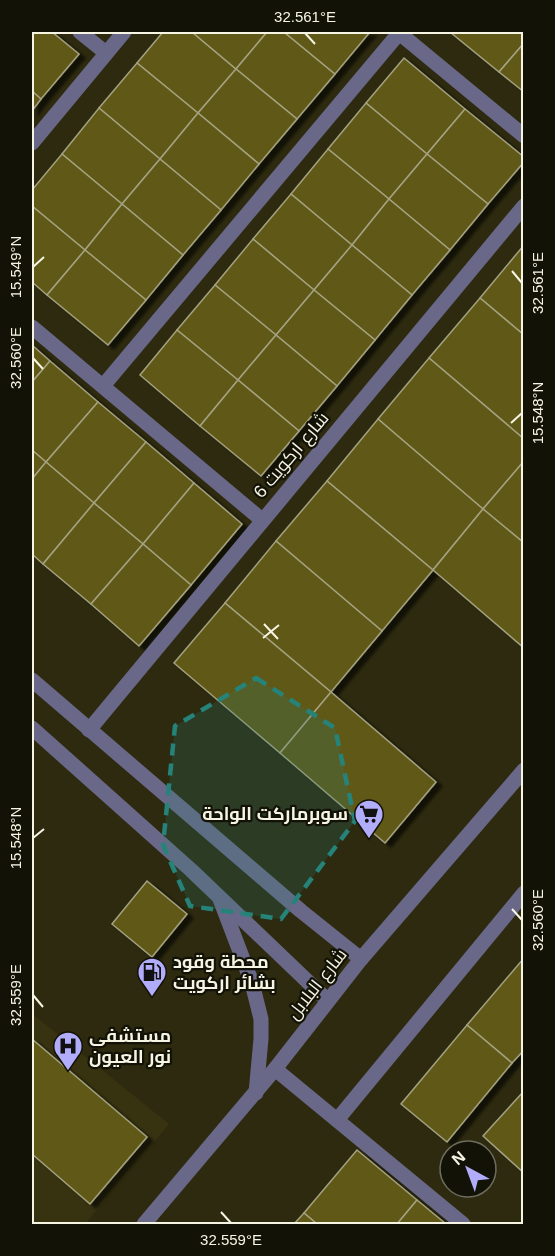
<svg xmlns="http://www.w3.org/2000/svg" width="555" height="1256" font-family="Helvetica,Cairo,sans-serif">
<defs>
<filter id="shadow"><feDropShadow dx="6" dy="4" stdDeviation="1.5" flood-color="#0009"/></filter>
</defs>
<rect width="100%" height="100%" fill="#2d2a0f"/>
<path fill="#373310" d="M35,1016L169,1124L85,1224H32V1020Z"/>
<g fill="#615913" stroke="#a3a182" stroke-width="1.5" filter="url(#shadow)">
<path d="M32,32H52L79,54L41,99L32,91Z"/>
<path d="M163,32H192L236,69L198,113L137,63Z"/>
<path d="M192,32H267L236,69Z"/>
<path d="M267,32H284L335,74L297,119L236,69Z"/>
<path d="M284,32H370L335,74Z"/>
<path d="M450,32H524V43L499,72Z"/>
<path d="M524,43V92L499,72Z"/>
<path d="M404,58L465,109L427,154L366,103Z"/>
<path d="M137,63L198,113L160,159L99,108Z"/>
<path d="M236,69L297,119L259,164L198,113Z"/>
<path d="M32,91L41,99L32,111Z"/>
<path d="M366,103L427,154L389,199L328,149Z"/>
<path d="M99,108L160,159L122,204L62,154Z"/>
<path d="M465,109L524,157V162L488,204L427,154Z"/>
<path d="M198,113L259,164L221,210L160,159Z"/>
<path d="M328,149L389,199L352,245L291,194Z"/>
<path d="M62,154L122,204L85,250L32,206V190Z"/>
<path d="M427,154L488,204L450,250L389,199Z"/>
<path d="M160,159L221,210L183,255L122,204Z"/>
<path d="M291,194L352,245L314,290L253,239Z"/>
<path d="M389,199L450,250L412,295L352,245Z"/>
<path d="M122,204L183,255L146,300L85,250Z"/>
<path d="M32,206L85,250L47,295L32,282Z"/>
<path d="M253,239L314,290L276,335L215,285Z"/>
<path d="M352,245L412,295L375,340L314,290Z"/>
<path d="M524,245V335L480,298Z"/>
<path d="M85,250L146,300L108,345L47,295Z"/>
<path d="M215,285L276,335L238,380L177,330Z"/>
<path d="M314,290L375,340L337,386L276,335Z"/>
<path d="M480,298L524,335V439L429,358Z"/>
<path d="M177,330L238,380L200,426L140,375Z"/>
<path d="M276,335L337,386L299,431L238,380Z"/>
<path d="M32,345L50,361L32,382Z"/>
<path d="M429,358L524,439V461L483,509L378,419Z"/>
<path d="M50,361L98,402L46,462L32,450V382Z"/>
<path d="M238,380L299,431L261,476L200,426Z"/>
<path d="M98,402L146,442L94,503L46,462Z"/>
<path d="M378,419L483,509L433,570L327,481Z"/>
<path d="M146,442L194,483L143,544L94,503Z"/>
<path d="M32,450L46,462L32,479Z"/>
<path d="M524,461V543L483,509Z"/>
<path d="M46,462L94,503L43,564L32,554V479Z"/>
<path d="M327,481L433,570L382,631L276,541Z"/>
<path d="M194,483L242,524L191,585L143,544Z"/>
<path d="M94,503L143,544L91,604L43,564Z"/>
<path d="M483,509L524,543V648L433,570Z"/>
<path d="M276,541L382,631L331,692L225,603Z"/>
<path d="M143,544L191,585L139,646L91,604Z"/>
<path d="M225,603L331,692L280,753L174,663Z"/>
<path d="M331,692L436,782L385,843L280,753Z"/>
<path d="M147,881L187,914L152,957L112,924Z"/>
<path d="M524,958V1050L512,1063L467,1025Z"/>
<path d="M467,1025L512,1063L447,1142L401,1104Z"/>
<path d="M32,1039L147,1137L90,1204L32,1154Z"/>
<path d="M524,1091V1173L483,1136Z"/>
<path d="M357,1150L417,1200L397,1224H317L304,1213Z"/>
<path d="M417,1200L446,1224H397Z"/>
<path d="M304,1213L317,1224H294Z"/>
</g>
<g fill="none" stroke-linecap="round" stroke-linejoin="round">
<g stroke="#696888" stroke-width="15">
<path d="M80,32L106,53"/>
<path d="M398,32L524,136"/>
<path d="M32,143L124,32"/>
<path d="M32,327L262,520"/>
<path d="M103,386L400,32"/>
<path d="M32,680L301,911L361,959"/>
<path d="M32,728L191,870L327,1000"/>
<path d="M89,730L524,206"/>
<path d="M220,899L252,983L261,1019V1039L256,1093"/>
<path d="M275,1069L463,1224"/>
<path d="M337,1120L524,893"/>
<path d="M144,1224L275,1069L361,959L524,770"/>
</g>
</g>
<path fill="#26837a" fill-opacity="0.2" stroke="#26837a" stroke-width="4.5" stroke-dasharray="12 8" stroke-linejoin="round" d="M256,678L335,728L355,821L281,919L190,906L163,845L175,726Z"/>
<path fill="none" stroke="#f6f5e4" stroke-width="2" d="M305,33L315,44M33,267L44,257M512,271L522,283M33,358L43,369M511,423L522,413M264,624L278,639M263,638L279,625M33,838L44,829M512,909L522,920M33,995L43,1007M221,1212L231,1223"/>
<defs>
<g id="supermarket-pin" transform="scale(1.5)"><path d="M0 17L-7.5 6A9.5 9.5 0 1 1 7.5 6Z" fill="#b1adfa" stroke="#131207"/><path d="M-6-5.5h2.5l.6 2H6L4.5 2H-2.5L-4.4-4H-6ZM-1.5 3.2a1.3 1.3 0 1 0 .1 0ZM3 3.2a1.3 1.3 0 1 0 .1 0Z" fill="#111"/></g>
<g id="fuel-pin" transform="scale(1.5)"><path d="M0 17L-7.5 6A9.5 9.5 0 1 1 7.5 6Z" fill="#b1adfa" stroke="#131207"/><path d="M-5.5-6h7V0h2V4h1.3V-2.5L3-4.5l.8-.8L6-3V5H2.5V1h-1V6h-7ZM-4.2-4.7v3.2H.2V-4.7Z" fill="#111"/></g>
<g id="hospital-pin" transform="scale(1.5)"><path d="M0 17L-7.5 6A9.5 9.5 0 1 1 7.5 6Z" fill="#b1adfa" stroke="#131207"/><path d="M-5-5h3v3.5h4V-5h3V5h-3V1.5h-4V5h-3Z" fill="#111"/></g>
</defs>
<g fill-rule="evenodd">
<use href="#supermarket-pin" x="369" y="814"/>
<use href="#fuel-pin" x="152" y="972"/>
<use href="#hospital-pin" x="68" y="1046"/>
</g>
<g text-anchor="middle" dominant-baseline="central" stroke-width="4.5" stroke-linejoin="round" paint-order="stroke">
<g font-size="18" fill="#f6f5e4" stroke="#131207">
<text transform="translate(291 455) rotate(-50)">شارع اركويت 6</text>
<text transform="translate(317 984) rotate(-52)">شارع البلابل</text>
</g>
<g font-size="18" font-weight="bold" fill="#f6f5e4" stroke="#131207" text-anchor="start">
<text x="348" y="814" text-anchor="end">سوبرماركت الواحة</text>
<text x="173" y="962">محطة وقود<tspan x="173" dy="21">بشائر اركويت</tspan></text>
<text x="89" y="1036">مستشفى<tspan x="89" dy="21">نور العيون</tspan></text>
</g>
</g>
<rect width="555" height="1256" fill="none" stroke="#131207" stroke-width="66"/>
<g transform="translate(468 1169) rotate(319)"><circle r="28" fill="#131207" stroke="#6e6d5f" stroke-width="1.5"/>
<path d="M0-4.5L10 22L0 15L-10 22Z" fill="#b1adfa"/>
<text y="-9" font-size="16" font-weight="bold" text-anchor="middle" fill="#f6f5e4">N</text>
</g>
<rect x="33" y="33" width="489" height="1190" fill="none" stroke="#f6f5e4" stroke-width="2"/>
<g font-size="15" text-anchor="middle" fill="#f6f5e4">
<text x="305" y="22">32.561°E</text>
<text transform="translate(16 267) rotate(-90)" y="5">15.549°N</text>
<text transform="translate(538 283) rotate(-90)" y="5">32.561°E</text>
<text transform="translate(16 358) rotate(-90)" y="5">32.560°E</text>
<text transform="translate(538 413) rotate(-90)" y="5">15.548°N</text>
<text transform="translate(16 838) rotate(-90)" y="5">15.548°N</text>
<text transform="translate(538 920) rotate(-90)" y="5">32.560°E</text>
<text transform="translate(16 995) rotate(-90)" y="5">32.559°E</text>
<text x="231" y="1245">32.559°E</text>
</g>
</svg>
